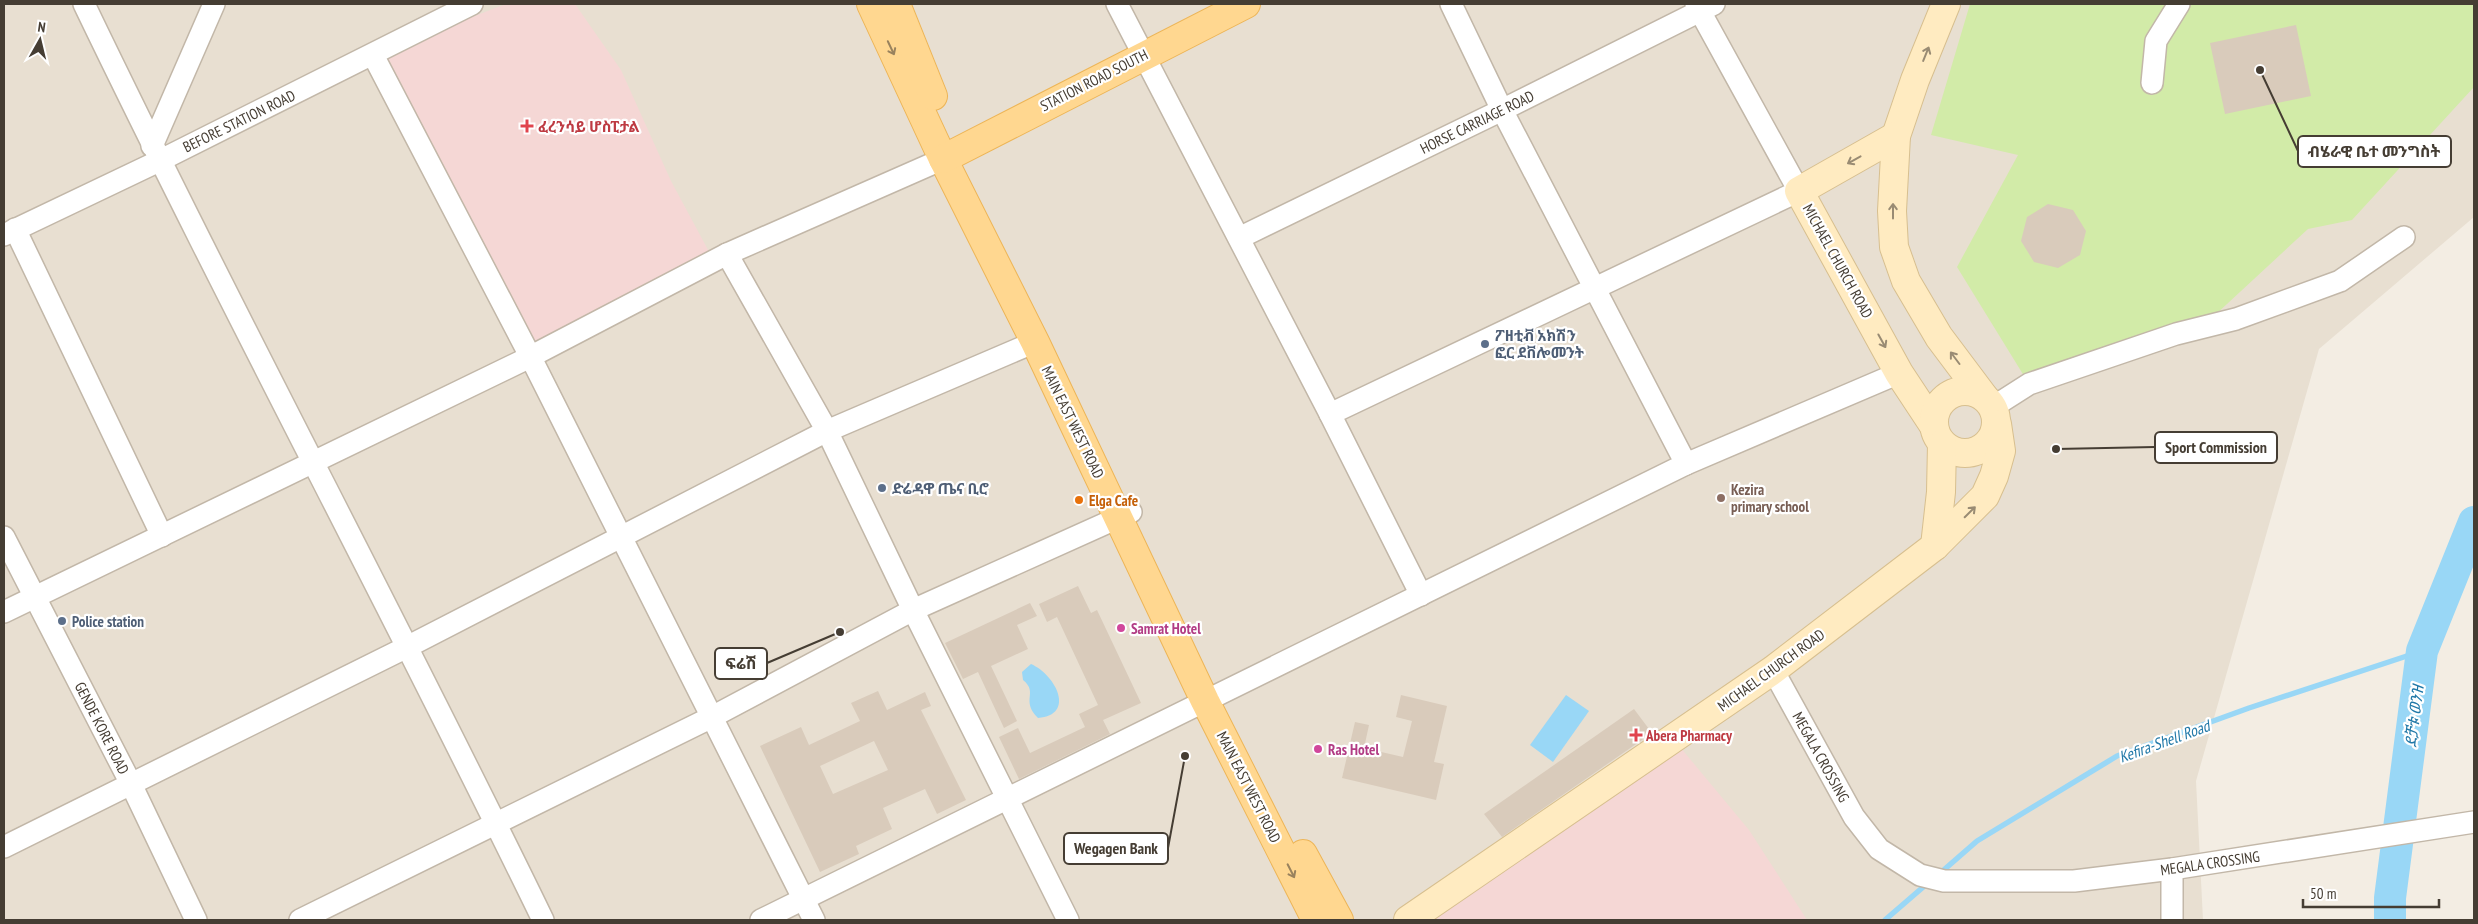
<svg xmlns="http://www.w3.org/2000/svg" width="2478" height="924" font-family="'PT Sans Narrow','Noto Sans Ethiopic',sans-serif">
<rect width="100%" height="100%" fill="#f3ede3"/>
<path fill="#e8dfd1" d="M4,4H2474V217L2319,349L2196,781L2203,920H4Z"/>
<g fill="#f5d7d5">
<path d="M506,4H575L621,70L671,181L714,261L526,359L373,55Z"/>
<path d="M1680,747L1749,830L1807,920H1431Z"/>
</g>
<path fill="#d2eba8" d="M1970,4H2474V87L2352,220L2308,229L2200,329L2029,384L1957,267L2018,155L1931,135Z"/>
<g fill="#99d7f6">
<path d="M1031,664C1056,675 1076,715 1038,718C1020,700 1039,693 1023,680L1022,672Z"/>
<path d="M1566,695L1589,711L1553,762L1530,745Z"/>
</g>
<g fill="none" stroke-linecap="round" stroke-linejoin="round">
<g stroke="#99d7f6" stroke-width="5.5">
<path d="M1938,875L1977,841L2117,756L2249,708L2422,651"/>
<path d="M1885,920L1929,882"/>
</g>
<path stroke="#99d7f6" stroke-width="32" d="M2390,920V898L2422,651L2474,522"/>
</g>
<g fill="#d9cbbb" fill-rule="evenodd">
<path d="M2296,25L2311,96L2225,114L2210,43Z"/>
<path d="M2048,204L2073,210L2086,231L2080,255L2058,268L2034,262L2021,241L2027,217Z"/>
<path d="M1078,586L1091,613L1097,610L1141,703L1103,720L1110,734L1019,779L999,737L1018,728L1030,753L1085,727L1079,714L1098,705L1057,617L1047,622L1039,604Z"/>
<path d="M1030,603L1037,616L1017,625L1028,649L991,666L1017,721L1004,728L978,672L963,679L945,643Z"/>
<path d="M878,691L887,710L925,692L931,706L921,710L966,800L937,814L925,789L883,808L892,829L856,846L859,854L820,872L760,746L801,727L809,745L860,721L851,703ZM874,741L888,770L833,794L820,766Z"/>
<path d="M1401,695L1447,706L1434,762L1444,764L1436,800L1342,778L1355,722L1369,725L1364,748L1403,757L1412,721L1396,717Z"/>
<path d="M1634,709L1652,733L1502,837L1484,814Z"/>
</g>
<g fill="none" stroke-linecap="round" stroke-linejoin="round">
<g stroke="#c2b7a8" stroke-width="24">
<g id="minor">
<path d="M84,4C232,312 394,613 543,920"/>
<path d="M1117,4L1330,414"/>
<path d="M373,55L530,356L814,920"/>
<path d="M2152,83L2156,41L2179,4"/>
<path d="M152,146L214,4"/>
<path d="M15,229L162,536"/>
<path d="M4,235L159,161L472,4"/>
<path d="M1239,238L1502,110L1714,4"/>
<path d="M727,254L827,431L913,610L1068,920"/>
<path d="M1993,407L2029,384L2176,334L2236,319L2340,281L2404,237"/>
<path d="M1686,464L1899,373"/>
<path d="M4,537L130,782L196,920"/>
<path d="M1421,595L1330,414L1799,191L1696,4"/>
<path d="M4,612L526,359L727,254L943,159"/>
<path d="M1773,670L1854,817L1879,849L1920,875L1944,881H2074L2172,869L2474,822"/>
<path d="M4,847L407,647L827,431L1035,342"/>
<path d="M300,920L712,717L913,610L1131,512"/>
<path d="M761,920L1686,464L1502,110L1451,4"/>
<path d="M2172,920V869"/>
</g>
</g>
<g stroke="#d7bf8f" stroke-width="30">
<g id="secondary">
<path d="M1946,4L1915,80L1896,136L1892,211L1894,247L1906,281L1939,337L1984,397"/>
<path d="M1896,136L1799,191L1899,373L1934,426"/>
<circle cx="1965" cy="422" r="31"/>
<path d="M1935,546L1941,492L1942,444"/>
<path d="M1408,920L1773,670L1935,546L1985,496L1994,476L2001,451L1997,424"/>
</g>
</g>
<g stroke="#edb557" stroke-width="30">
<g id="primary">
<path d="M871,4L943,159L1035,342L1205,701L1316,920"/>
<path d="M896,4L933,96"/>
<path d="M943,159L1246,4"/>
<path d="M1303,854L1339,920"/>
</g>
</g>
<use href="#minor" stroke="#fff" stroke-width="21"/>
<use href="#secondary" stroke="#ffebc1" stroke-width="28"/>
<use href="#primary" stroke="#ffd790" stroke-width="28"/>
</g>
<defs><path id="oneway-shaft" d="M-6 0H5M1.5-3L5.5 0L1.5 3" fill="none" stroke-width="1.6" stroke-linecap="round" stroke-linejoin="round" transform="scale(1.25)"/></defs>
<g stroke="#99825d">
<use href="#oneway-shaft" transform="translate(891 48) rotate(65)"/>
<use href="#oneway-shaft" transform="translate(1291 871) rotate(63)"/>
</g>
<g stroke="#998b73">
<use href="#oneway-shaft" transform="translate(1926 54) rotate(-68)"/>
<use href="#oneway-shaft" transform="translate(1854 160) rotate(151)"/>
<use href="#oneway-shaft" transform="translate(1893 211) rotate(-90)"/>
<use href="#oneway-shaft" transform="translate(1882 341) rotate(61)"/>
<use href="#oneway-shaft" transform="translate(1955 358) rotate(-127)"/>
<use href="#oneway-shaft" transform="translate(1970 512) rotate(-45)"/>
</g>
<g fill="#e0444e" stroke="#fff" stroke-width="2">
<path d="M524.5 118.5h5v5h5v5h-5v5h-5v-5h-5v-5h5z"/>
<path d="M1633.5 727.5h5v5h5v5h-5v5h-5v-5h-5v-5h5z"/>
</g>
<g fill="#5c6f8a" stroke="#fff" stroke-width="2">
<circle cx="1485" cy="344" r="5"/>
<circle cx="882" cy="488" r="5"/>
<circle cx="62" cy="621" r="5"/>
</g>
<circle fill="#8d6e63" stroke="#fff" stroke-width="2" cx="1721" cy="498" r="5"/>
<circle fill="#e8710a" stroke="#fff" stroke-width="2" cx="1079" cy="500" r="5"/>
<g fill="#d1479c" stroke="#fff" stroke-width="2">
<circle cx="1121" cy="628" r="5"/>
<circle cx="1318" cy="749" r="5"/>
</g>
<g text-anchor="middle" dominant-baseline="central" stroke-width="4.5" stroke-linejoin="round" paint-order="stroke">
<g font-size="15" fill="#453d33" stroke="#fff">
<text transform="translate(1094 80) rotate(-27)">STATION ROAD SOUTH</text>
<text transform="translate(239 121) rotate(-26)">BEFORE STATION ROAD</text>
<text transform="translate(1477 122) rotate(-26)">HORSE CARRIAGE ROAD</text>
<text transform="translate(1838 261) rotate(61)">MICHAEL CHURCH ROAD</text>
<text transform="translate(1073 422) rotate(64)">MAIN EAST WEST ROAD</text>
<text transform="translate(1771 670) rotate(-36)">MICHAEL CHURCH ROAD</text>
<text transform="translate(102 728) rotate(63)">GENDE KORE ROAD</text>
<text transform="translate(1821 757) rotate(61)">MEGALA CROSSING</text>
<text transform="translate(1249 787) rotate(63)">MAIN EAST WEST ROAD</text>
<text transform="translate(2210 863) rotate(-8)">MEGALA CROSSING</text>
</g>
<g font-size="15" font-weight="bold" fill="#be3a42" stroke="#fff" text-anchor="start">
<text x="538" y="126">ፈረንሳይ ሆስፒታል</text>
<text x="1646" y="735">Abera Pharmacy</text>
</g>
<g font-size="15" font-weight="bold" fill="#4e5e75" stroke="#fff" text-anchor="start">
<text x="1495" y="335">ፖዘቲቭ አክሽን<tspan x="1495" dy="17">ፎር ደቨሎመንት</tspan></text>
<text x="892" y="488">ድሬዳዋ ጤና ቢሮ</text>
<text x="72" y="621">Police station</text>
</g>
<g font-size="15" font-weight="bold" fill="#785e54" stroke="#fff" text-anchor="start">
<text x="1731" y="489">Kezira<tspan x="1731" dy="17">primary school</tspan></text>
</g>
<g font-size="15" font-weight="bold" fill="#c56008" stroke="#fff" text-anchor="start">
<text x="1089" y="500">Elga Cafe</text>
</g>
<g font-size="15" font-weight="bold" fill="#b23c85" stroke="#fff" text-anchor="start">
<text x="1131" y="628">Samrat Hotel</text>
<text x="1328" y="749">Ras Hotel</text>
</g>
<g font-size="16" font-style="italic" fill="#2279a8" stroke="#fff">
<text transform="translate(2414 716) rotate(-83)">ደቻቱ ወንዝ</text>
<text transform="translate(2164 741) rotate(-20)">Kefira-Shell Road</text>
</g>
</g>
<path fill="none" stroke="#453d33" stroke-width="2" d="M2260 70L2298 151M2056 449L2155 447M840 632L767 663M1185 756L1168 848"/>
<g fill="#453d33" stroke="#fff" stroke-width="2">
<circle cx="2260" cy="70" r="5"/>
<circle cx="2056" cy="449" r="5"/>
<circle cx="840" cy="632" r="5"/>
<circle cx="1185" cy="756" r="5"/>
</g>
<g fill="#fff" stroke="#453d33" stroke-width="2">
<rect x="2298" y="136" width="153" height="31" rx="5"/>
<rect x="2155" y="432" width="122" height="31" rx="5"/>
<rect x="715" y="648" width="52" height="31" rx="5"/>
<rect x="1064" y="833" width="104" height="31" rx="5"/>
</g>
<g font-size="16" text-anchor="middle" font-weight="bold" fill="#453d33">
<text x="2374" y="157">ብሄራዊ ቤተ መንግስት</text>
<text x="2216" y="453">Sport Commission</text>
<text x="741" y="669">ፍሬሽ</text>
<text x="1116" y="854">Wegagen Bank</text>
</g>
<rect width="2478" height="924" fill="none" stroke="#453d33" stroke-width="10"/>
<g transform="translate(40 40) rotate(8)" stroke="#ffffff" stroke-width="4" paint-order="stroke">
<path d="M0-4L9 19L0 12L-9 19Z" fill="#453d33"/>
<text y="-8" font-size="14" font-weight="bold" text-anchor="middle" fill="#453d33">N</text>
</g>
<path d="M2303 899v8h136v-8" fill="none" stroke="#453d33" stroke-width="2.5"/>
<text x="2310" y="899" font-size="15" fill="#453d33" stroke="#ffffff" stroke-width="4" paint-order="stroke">50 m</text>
</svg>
